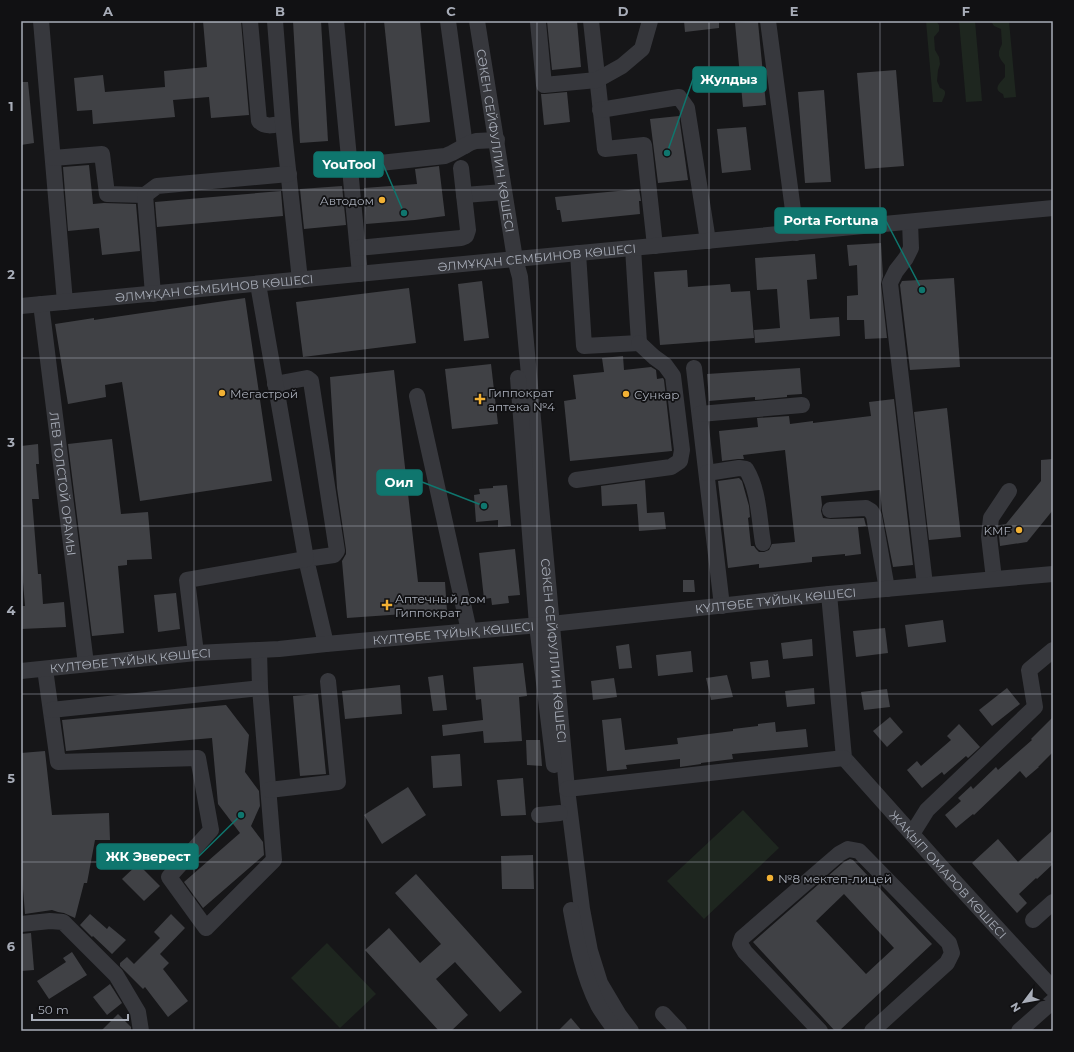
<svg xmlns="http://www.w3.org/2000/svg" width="1074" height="1052" font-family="Montserrat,sans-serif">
<rect width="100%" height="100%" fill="#161618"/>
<g fill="#1e261f">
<path d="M926,21H936L939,25V31L934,37L935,50L939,57L940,64L938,70L937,81L940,88C949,91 944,96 942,102H933Z"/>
<path d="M959,21H975L982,101L966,102Z"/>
<path d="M991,21H1009L1016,97L1004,98L1003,94C992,89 1000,83 1005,77V65L1001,60L999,56V51L1002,44L1001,29L994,26Z"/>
<path d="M743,810L779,848L704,919L667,881Z"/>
<path d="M327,943L376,994L340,1028L291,978Z"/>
</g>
<g fill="#404145" fill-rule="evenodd">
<path d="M203,21H241L249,115L211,118L209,97L173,100L175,117L93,124L92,110L77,111L74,78L103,75L105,92L165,87L164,71L207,67Z"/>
<path d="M293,21H321L328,141L300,143Z"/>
<path d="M384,21H420L430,122L395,126Z"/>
<path d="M547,21H577L581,67L552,70Z"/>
<path d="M684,21H719V28L685,32Z"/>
<path d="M758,22L766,105L743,107L735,23Z"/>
<path d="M896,70L904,166L865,169L857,73Z"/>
<path d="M21,82H28L34,143L21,145Z"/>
<path d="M824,90L831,182L805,183L798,92Z"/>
<path d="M567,92L570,122L544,125L541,94H545Z"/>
<path d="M679,116L688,180L658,183L650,119Z"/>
<path d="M746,127L751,170L722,173L717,129Z"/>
<path d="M89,165L93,204L104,203L136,204L140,251L102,255L99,228L68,231L63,167Z"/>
<path d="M439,166L445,216L415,220L366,224L364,188L417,184L415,169Z"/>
<path d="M342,186L346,225L304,229L300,189Z"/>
<path d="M639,189L641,201H639L640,214L562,222L560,210H557L555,197Z"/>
<path d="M281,191L283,216L157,227L155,202Z"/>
<path d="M881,243L883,276L881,284L887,338L865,339L864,320H847V296L858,295L857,265L849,266L847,245Z"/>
<path d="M815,254L817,279L807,280L810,319L839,317L840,336L755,343L754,330L780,328L777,289L757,290L755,258Z"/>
<path d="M687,270L688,287L730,284L731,292L750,291L754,338L660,345L654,272Z"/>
<path d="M954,278L960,367L910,370L900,285L902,281Z"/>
<path d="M482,281L489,338L464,341L458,284Z"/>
<path d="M409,288L416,343L303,357L296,302Z"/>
<path d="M245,298L272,481L140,501L122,382L105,385L106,397L68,404L55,324L94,318V320Z"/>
<path d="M623,356L624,370L651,367L656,370L657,379L663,378L664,380L672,451L570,461L564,401L576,399L573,375L604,372L602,358Z"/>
<path d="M491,364L498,424L452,429L445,369Z"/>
<path d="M800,368L802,394L787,395V397L755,400V397L709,401L707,374Z"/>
<path d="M394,370L418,582H445L447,611L347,618L342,561L346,554V550L337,488L330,377Z"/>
<path d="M894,399L913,565L893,567L882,511L880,490L821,496L822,505L821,511L823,518L831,519L864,518L866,526L858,527L861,554L845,556V554L812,557V562L759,568V564L728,568L718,481L739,478L742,481L749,506L750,517L748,518L751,546H754L756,549L759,552H764L769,550L772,544L795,542L785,450L743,455L744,459H738L722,461L719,431L758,427L757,418L789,416L790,424L813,421V423L871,416L869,402Z"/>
<path d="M947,408L961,537L929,540L914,412Z"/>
<path d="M112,439L121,514L148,512L152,559L127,560V565L118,566L124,633L92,636L68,444Z"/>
<path d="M38,444L39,464H36L39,499H32L38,574H41L43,604L64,602L66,627L21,629V606H25L21,559V446Z"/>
<path d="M1053,459V510L1027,542L1000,546L999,536L1000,525L1006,524L1041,481V460Z"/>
<path d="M645,480L647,513L664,512L666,529L639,531L637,504L602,506L601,486Z"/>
<path d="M507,485L511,526L498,527V520L476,522L474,495L480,494L479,489L493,488V486Z"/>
<path d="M515,549L520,595L508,596L509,603L492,605L491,598L484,599L479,553Z"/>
<path d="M683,580H694L695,592H683Z"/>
<path d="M176,593L180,629L158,632L154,595Z"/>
<path d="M943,620L946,642L908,647L905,625Z"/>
<path d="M885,628L888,653L856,657L853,631Z"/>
<path d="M812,639L813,656L783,659L781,643Z"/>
<path d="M629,644L632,668L619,669L616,646Z"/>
<path d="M691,651L693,672L658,676L656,655Z"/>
<path d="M768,660L770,677L752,679L750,662Z"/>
<path d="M523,663L527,696L519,697L522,741L484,743L483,731L443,736L442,725L483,720L481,699L476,700L473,667Z"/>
<path d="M443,675L447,710L433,711L428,677Z"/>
<path d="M727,675L733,697L711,700L706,678Z"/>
<path d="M614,678L617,697L593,700L591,681Z"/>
<path d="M400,685L402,714L345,719L342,691Z"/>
<path d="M814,688L815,704L787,707L785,691Z"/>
<path d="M1007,688L1020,704L992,726L979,710Z"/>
<path d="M887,689L890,707L864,710L861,692Z"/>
<path d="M318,694L326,774L300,776L293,696Z"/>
<path d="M226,705L249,735L245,772L259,791L260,806L251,826L263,842L264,855L203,908L184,882L240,833L218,804L212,738L66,751L62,720Z"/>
<path d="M890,717L903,732L887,747L873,731Z"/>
<path d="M1053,717V752L1038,767H1039L1026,778L1020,771L974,815L973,814L956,828L945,815L961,801L958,798L971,786L973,789L996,767L998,770L1032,740L1031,739Z"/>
<path d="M621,718L625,750L678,744L677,738L733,731V729L758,726V724L775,722L776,732L806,729L808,747L732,754L733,759L701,763V764L680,767V759L626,765L627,769L607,771L602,720Z"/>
<path d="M959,724L980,747L968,758L966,756L944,775L942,772L922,788L907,770L917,761L921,766L951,740L947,736Z"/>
<path d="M526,740H540L542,766L527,765Z"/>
<path d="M45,751L52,815L109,813L110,840H95L87,883H84L75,918L64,913L58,912L52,910L25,914L21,864V753Z"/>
<path d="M460,754L462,786L433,788L431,756Z"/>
<path d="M523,778L526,815L501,816L497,780Z"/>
<path d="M408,787L426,815L382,844L364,815Z"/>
<path d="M1053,830V864L1037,879L1036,878L1019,894L1027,903L1017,913L972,863L998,839L1018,862Z"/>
<path d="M533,855L534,889H502L501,856Z"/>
<path d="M850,859L853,860L932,944L839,1031H835L753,942L844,862ZM844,894L894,948L866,974L816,921Z"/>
<path d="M138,864L160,886L144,901L122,879Z"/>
<path d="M416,874L522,992L500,1012L455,962L436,979L468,1015L451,1031H439L365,950L389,928L420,963L441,944L395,893Z"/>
<path d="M90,914L107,929L109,926L126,940L112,954L93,936L92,937L80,925Z"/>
<path d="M171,914L185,928L160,954L169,963L163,969L188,1001L168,1017L145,987L143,989L120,966V963L127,957L134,964L160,938L154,932Z"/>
<path d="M31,933L34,970L21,971V934Z"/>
<path d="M72,952L87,975L49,999L37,981L66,962L63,958Z"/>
<path d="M110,984L122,1003L107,1015L93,997Z"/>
<path d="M118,1014L131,1027V1031H101Z"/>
<path d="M571,1018L582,1031H558Z"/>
</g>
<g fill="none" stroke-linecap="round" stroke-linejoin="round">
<g stroke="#37383d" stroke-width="16">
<path d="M41,21L65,302"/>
<path d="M250,21L259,121C266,128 274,125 283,123"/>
<path d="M275,21L283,123L300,280"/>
<path d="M336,21L360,274"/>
<path d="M448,21L465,146"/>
<path id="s1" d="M477,21L515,259L520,277L567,789L582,909L590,951L600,983L619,1015L631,1031"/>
<path d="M591,21L605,149L644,145L655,246"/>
<path d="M768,21L796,233"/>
<path d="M538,22L544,85L597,80L622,66L642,49L650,21"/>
<path d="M600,110L679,97L687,108L708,241"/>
<path d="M53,158L102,154L107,194L145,195L157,186L289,174"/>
<path d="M380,163L445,156L452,153L470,143L476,141L497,140"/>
<path d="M145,195L153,294"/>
<path d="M464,195L504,192"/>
<path d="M910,222L911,248L906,258L896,271L890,283L925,585"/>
<path d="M358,248L461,238L466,236L468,230L461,168"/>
<path d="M578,253L584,346L639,343L633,248"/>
<path id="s2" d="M41,304L86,664"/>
<path id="s3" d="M21,306L1053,208"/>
<path d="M694,368L722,606"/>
<path d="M518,378L537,625L554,765"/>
<path d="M275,384L307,378L311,381L337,551L334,555L306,559L326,644"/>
<path d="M417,396L469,631"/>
<path d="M700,414L802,405"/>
<path d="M707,473L739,468L746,469C759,490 759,519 763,543"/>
<path d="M576,480L671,467L680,461L682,450L673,376L665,365L654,357L639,343"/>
<path d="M830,510L866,508L871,511L874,516L887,589"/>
<path d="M994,579L989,536L991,518L1009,491"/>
<path id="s4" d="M829,594L844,758L945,871L1053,989"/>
<path d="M196,653L187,580L306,559L258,284"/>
<path d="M45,669L58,762L198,758L211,830L169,877L206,928L274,860L260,688L259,650"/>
<path id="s5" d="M21,671L196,653L279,649L326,644L551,624L829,594L1053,574"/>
<path d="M51,710L260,688"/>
<path d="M567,789L844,758"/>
<path d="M269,790L338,782L328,681"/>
<path d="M539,815L560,813"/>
<path d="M912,834L927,810L1035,707L1029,670L1053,650"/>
<path d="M571,910C577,943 583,975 598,1005C603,1014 610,1023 616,1031"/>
<path d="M1033,920L1053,902"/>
<path d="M21,924L50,921L63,922L116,975L138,1012L141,1031"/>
<path d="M663,1014L679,1031"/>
<path d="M820,1031L745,952L740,944L742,938L839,854L848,849L859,851L949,943L952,953L947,963L872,1031"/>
<path d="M1019,1031L1053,1001"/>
</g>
</g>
<path fill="none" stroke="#a8adb8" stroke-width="1" stroke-opacity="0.55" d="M194,21V1031M365,21V1031M537,21V1031M709,21V1031M880,21V1031M21,190H1053M21,358H1053M21,526H1053M21,694H1053M21,862H1053"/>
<g fill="#f2b134" stroke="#111113" stroke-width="1.5">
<circle cx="382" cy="200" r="4"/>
<circle cx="222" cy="393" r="4"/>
<circle cx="626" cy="394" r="4"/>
<path d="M478 393h4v4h4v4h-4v4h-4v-4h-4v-4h4z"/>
<circle cx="1019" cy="530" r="4"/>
<path d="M385 599h4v4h4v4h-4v4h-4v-4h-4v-4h4z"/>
<circle cx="770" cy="878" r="4"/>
</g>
<g text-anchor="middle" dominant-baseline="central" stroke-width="3.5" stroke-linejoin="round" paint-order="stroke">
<g font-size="12" fill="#a8adb8" stroke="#111113">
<text stroke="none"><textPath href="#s1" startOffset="121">СӘКЕН СЕЙФУЛЛИН КӨШЕСІ</textPath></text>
<text stroke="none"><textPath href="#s3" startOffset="518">ӘЛМҰҚАН СЕМБИНОВ КӨШЕСІ</textPath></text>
<text stroke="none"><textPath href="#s3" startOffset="194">ӘЛМҰҚАН СЕМБИНОВ КӨШЕСІ</textPath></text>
<text stroke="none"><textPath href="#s2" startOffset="181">ЛЕВ ТОЛСТОЙ ОРАМЫ</textPath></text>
<text stroke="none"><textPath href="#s5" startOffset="758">КҮЛТӨБЕ ТҰЙЫҚ КӨШЕСІ</textPath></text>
<text stroke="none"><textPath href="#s5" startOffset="434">КҮЛТӨБЕ ТҰЙЫҚ КӨШЕСІ</textPath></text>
<text stroke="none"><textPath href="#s1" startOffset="635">СӘКЕН СЕЙФУЛЛИН КӨШЕСІ</textPath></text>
<text stroke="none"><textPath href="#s5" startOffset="110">КҮЛТӨБЕ ТҰЙЫҚ КӨШЕСІ</textPath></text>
<text stroke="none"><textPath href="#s4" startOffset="321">ЖАҚЫП ОМАРОВ КӨШЕСІ</textPath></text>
</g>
<g font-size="12" fill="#a8adb8" stroke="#111113" text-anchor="start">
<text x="374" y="200" text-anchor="end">Автодом</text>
<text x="488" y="392">Гиппократ<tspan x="488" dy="14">аптека №4</tspan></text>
<text x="230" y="393">Мегастрой</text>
<text x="634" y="394">Сункар</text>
<text x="1011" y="530" text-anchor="end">KMF</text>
<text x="395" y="598">Аптечный дом<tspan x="395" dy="14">Гиппократ</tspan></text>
<text x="778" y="878">№8 мектеп-лицей</text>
</g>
</g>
<path fill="none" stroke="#0f766e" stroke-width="1.5" d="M667 153L693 79M404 213L383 164M922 290L886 221M484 506L422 482M241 815L198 857"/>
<g fill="#0f766e" stroke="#111113" stroke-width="1.5">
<circle cx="667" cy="153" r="4"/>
<circle cx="404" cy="213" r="4"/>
<circle cx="922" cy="290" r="4"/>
<circle cx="484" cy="506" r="4"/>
<circle cx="241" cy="815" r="4"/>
</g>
<g fill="#0f766e" stroke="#0f766e" stroke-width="1.5">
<rect x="693" y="67" width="73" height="25" rx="4"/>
<rect x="314" y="152" width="69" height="25" rx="4"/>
<rect x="775" y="208" width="111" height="25" rx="4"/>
<rect x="377" y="470" width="45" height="25" rx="4"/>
<rect x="97" y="844" width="101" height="25" rx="4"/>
</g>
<g font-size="13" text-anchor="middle" font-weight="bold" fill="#fff">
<text x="729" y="84">Жулдыз</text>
<text x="349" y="169">YouTool</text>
<text x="831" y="225">Porta Fortuna</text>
<text x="399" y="487">Оил</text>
<text x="148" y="861">ЖК Эверест</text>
</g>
<rect width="1074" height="1052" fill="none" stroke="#111113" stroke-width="44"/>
<g transform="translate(1024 1002) rotate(238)" stroke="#111113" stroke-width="3" paint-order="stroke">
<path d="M0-3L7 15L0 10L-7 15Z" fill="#a8adb8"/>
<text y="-6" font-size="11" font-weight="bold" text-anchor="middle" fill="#a8adb8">N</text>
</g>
<path d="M32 1014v6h96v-6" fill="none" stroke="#a8adb8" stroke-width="2"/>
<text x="38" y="1014" font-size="12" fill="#a8adb8" stroke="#111113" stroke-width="3" paint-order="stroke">50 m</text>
<rect x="22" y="22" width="1030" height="1008" fill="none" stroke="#a8adb8" stroke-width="1.5"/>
<g font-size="13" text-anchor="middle" font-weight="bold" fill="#a8adb8">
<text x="108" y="16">A</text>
<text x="280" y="16">B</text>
<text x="451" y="16">C</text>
<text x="623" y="16">D</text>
<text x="794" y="16">E</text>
<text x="966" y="16">F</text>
<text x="11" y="111">1</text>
<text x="11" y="279">2</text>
<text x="11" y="447">3</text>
<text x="11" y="615">4</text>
<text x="11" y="783">5</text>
<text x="11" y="951">6</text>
</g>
</svg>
